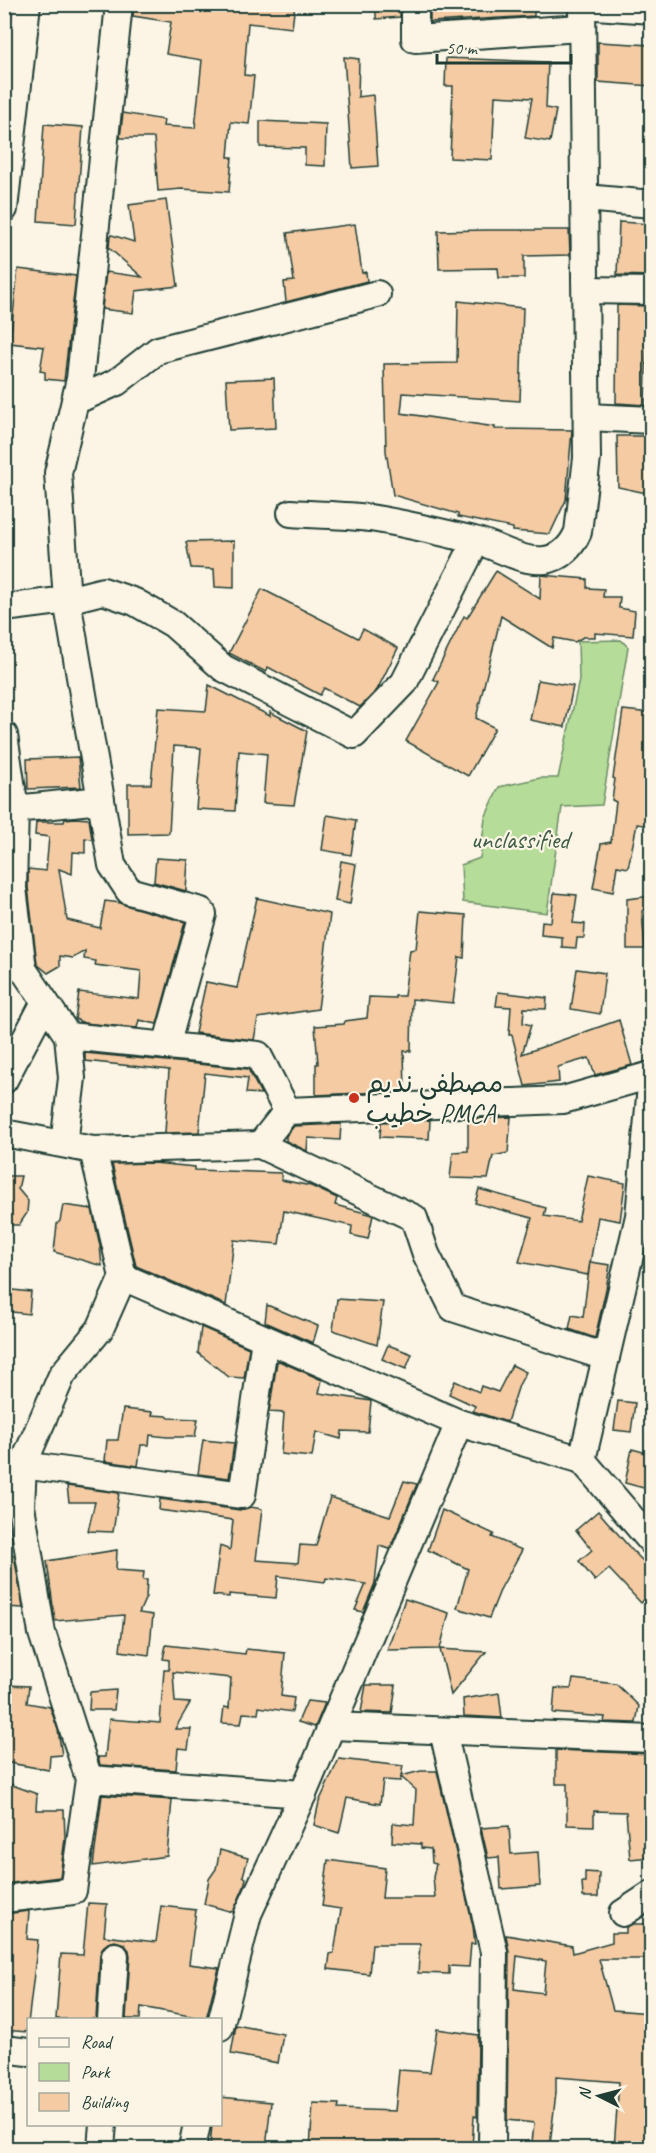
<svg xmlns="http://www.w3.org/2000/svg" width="656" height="2153" font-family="Caveat,'Playpen Sans Arabic',sans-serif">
<rect width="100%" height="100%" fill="#fcf5e5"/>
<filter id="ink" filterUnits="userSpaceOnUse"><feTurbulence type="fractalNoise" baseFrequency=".0167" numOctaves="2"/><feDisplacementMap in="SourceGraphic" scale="12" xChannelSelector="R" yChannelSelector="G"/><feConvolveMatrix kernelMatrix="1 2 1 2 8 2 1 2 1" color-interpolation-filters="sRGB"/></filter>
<g filter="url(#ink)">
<path fill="#b5dc98" stroke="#6a8c66" stroke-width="1.5" d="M621,640L628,647L602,805L562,807L547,913L463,902L461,865L480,858L485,818L499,787L540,778H558L579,680L578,641Z"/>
<g fill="#f5cba4" stroke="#1f3d34" stroke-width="1.5" fill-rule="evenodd">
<path d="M134,4H295L292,28L248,23L244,75L254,76L249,124L231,122L228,157H232L229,192L182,189L158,191L154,138H120L123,113L164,120L163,126L195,128L202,60L166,54L171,22L133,16Z"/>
<path d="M376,4H400V17L376,19Z"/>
<path d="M430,4H534V16L430,22Z"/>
<path d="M598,42L651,45V86L598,82Z"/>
<path d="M344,57L359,59L358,97L373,95L378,166L352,168Z"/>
<path d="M446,58L548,62L546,108L556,110L550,142L525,138L532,98L495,96L492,160L450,158L453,86H445Z"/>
<path d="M260,121L326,124L325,166L305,165V148L260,147Z"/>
<path d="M44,124L83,127L76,224L38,221Z"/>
<path d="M166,200L178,286L136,291L133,313L102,309L106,272L142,277L109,248L110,236L112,235L134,242L129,205Z"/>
<path d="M619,222L651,224V276L617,275Z"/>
<path d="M355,224L362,273L366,272L367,281L286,302L284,282L294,281L287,233Z"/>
<path d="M486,230H569L570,255L524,256V278H499L498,268L439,269L438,231Z"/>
<path d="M18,269L76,276L64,381L45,379V372L40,371L44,347L10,343Z"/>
<path d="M458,301L523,308L520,401L403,393L401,413L495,427V429L572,430L566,500L550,534L513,531V528L458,517V514L393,495L386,451L384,364L457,363Z"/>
<path d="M617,305L648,306L645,405L616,403Z"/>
<path d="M274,378L276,428L229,430L226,380Z"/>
<path d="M617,436H651V494L618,487Z"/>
<path d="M234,541V588L215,587L214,569L191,568L186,542Z"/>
<path d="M496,571L540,599L541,575L587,579V588L604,589L603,597H620L619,608L635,611L633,636L595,633V637H583L575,642L554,638L552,648L501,616L476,718L495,728L468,776L406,741L439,682L433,679L464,616L467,618Z"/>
<path d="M262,589L358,638L363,629L398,648L377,690L360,707L324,688L320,695L268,667L266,672L229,653Z"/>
<path d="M538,680L573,686L565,727L530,720Z"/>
<path d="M209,685L270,716V712L307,731L294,805L263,803L267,754L239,751L235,811L196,809L201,748L174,746L169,833L128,834V784H151L158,708L206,711Z"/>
<path d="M623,710L651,713L650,768H651V826L637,824L628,868L617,866L613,892L593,888L601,844L611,842L616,802L612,800L615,779L613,778Z"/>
<path d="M78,757L81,787L28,789L27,759Z"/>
<path d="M327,815L356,820L351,855L322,850Z"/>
<path d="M75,818L89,819L92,839L85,838V853L73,852L72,874L59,869L67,920L100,928L105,901L121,903L125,905L185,922L157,1024L139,1020L137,1028L84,1023L75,1019L79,992L139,999L141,971L95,965L96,961L84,959L85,951L73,958L60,956V966L48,973L37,964L28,887V869L46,871L49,837L35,835L36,822H64L65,819Z"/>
<path d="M156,858L188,860L186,891L154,882Z"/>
<path d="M341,861L356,864L350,904L335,901Z"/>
<path d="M554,893L577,895L573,923L585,924L584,938H577L576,948L562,947V937L541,935L542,921L551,922Z"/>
<path d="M651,896V902L642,911L645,949H627V899Z"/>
<path d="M257,898L330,914L318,1009L258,1018L254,1040L195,1033L206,982L237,988Z"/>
<path d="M420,911L466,915L464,958L459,957L453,1003L412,999L411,1051H404L405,1091L316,1095V1064H318L315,1026L344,1024L345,1021L367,1018L369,997L395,998V996H404L410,950L416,949Z"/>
<path d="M577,969L605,973L600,1014L571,1009Z"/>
<path d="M498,992L547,998L546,1009L524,1008L523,1023L531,1025L522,1054L619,1020L632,1065L595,1075L589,1058L558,1067L559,1082L525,1086L512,1035H509L511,1007L496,1006Z"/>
<path d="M85,1053L248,1069L261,1094L246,1093L248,1078L205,1073L199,1132L165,1133L169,1070L85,1061Z"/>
<path d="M511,1117L508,1153L493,1156L488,1179L450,1178L453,1152L468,1151V1119Z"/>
<path d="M430,1120L429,1139L380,1137L381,1122Z"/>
<path d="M341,1124L340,1140L308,1138L307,1151L286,1141V1136L294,1126Z"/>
<path d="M154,1163L195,1167V1170L281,1173L282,1180L311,1186L337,1198L335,1205L373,1215L368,1239L351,1235L352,1226L284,1211L279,1244L234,1240L226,1305L136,1266L112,1164Z"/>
<path d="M4,1176H21L18,1189L28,1201L27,1213L19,1225H4Z"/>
<path d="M588,1176L625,1183L620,1221L598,1217L588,1275L519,1262L532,1218L475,1203L479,1189L546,1208L544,1216L578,1221Z"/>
<path d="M63,1205L92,1209L100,1246L102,1266L54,1252L57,1224L60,1221Z"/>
<path d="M590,1262L610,1265L606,1289L595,1338L569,1329L572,1315L583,1317Z"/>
<path d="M4,1289L31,1292L29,1314L4,1311Z"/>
<path d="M337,1299L383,1302L377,1345L333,1330Z"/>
<path d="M267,1305L318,1326L313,1343L265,1322Z"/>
<path d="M201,1327L249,1348L244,1378L229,1377L198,1353Z"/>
<path d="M388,1345L412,1354L406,1369L382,1359Z"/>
<path d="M279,1361L322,1380L319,1393L371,1401L368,1432L342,1431L341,1439L316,1432L312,1457L281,1454L284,1413L269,1412L277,1362Z"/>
<path d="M512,1365L526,1372L519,1385L507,1422L473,1411L475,1406L449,1394L455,1381L479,1392L481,1386L498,1392Z"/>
<path d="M618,1401L635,1403L631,1432L614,1430Z"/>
<path d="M123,1409L153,1412L152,1415L167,1416L169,1418L198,1419L195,1437H167L150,1435L149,1445H141L138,1466L105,1461L107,1440H118Z"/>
<path d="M203,1440L234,1443L229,1478L198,1474Z"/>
<path d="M632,1449L651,1454V1490L625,1483Z"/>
<path d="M404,1481L417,1484L390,1549L379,1546L375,1583L363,1612L355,1610L366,1584L326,1578L325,1582L278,1576L276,1598L229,1594V1597L213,1595L220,1546L230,1550L233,1520L159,1510L160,1499L240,1510L251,1507L262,1509L256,1560L298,1563L300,1545L316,1546L330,1497L390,1516Z"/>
<path d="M67,1486L119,1493L113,1532L88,1531L95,1502H69Z"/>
<path d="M442,1510L494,1534L492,1537L522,1550L501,1588L489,1618L457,1608L468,1569L428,1550Z"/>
<path d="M598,1511L631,1549L651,1569V1593L641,1603L609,1569L595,1581L579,1561L592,1550L576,1530Z"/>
<path d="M117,1550L116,1570L144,1572L143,1580H147L146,1597L139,1613L153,1615L149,1655L120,1651L124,1615L55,1621L47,1561Z"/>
<path d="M4,1553L14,1555L23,1608L4,1607Z"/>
<path d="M405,1599L449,1613L440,1649L387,1650Z"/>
<path d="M166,1645L245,1654L246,1649L285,1653L281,1696L294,1698L292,1712L259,1707L258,1714L243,1713L241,1724L222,1723L224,1707L229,1708L231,1678L173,1672L175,1702L190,1703L175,1729H191L188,1749L178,1748L176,1770L100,1765L98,1757H105L109,1719L160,1723L164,1670H169V1660L163,1659Z"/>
<path d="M440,1649L486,1652L451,1695Z"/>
<path d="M573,1679L616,1684L639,1706L636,1723L604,1722L605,1717L553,1713L555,1688L571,1689Z"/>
<path d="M4,1685L29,1686L27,1703L50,1707L58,1730L62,1755L50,1756L49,1770L4,1762Z"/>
<path d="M366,1685H396L392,1713L361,1712Z"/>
<path d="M116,1690L114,1710H89L90,1692Z"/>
<path d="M499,1693L502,1718L464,1716L463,1699Z"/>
<path d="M307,1701L325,1703L315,1727L298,1722Z"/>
<path d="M556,1750L651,1754V1857L630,1859L626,1812L594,1811V1826L567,1825V1784H556Z"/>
<path d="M339,1759L403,1766L401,1776L421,1771H437L473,1926L475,1944H471L469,1967L449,1966V1974L418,1973L420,1944H372L369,1974L328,1969L330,1954L334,1953L341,1909L322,1906L328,1860L385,1868L382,1898H435L433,1877L436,1864L432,1863L431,1849L421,1848V1844L392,1842L393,1823L414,1825L416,1790L401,1777L400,1781L383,1780L380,1804L347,1798L339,1833L314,1825L319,1802Z"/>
<path d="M4,1782L37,1794L36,1810H64L65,1838L60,1877L4,1884Z"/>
<path d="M102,1795L172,1800L167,1856L93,1866Z"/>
<path d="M509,1826L511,1854L538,1852L540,1886L501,1889L499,1857L488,1858L481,1828Z"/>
<path d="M220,1850L248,1858L243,1876L246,1878L244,1887L233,1912L204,1904L209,1879L216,1869Z"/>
<path d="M585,1872L599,1873L598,1897H583L582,1882H585Z"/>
<path d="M88,1903L107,1904L104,1936L156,1942L161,1906L196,1910L189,1964L219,1968L206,2019L141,2007L140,2019H126L130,1956L129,1950L124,1944L115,1941L108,1943L103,1947L100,1954L96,2019H56L61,1954L83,1955Z"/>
<path d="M29,1911L27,1939L38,1940L27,2032L4,2030V1914Z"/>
<path d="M633,1924H651V1959H599L613,2010L651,2013V2122L649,2148H614L619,2082L556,2077V2092L550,2145L532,2143L534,2123L507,2120L509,1952L506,1935L572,1946L573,1953L612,1942V1933H626V1927ZM517,1956L546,1961L543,1993L514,1989Z"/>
<path d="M236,2025L283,2034L278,2063L231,2054Z"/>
<path d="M437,2029L478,2035L477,2117L474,2116L472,2148H310L313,2103L339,2104L338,2109L395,2111L399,2070L430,2072Z"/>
<path d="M220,2097L271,2102L266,2148H210L212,2124H220Z"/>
</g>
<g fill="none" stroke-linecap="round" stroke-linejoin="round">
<g stroke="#1f3d34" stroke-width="30">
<g id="minor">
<path d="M119,4L80,379L58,473L67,600L112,865L129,891L201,911L203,914L166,1046"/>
<path d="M415,4V39L581,28"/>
<path d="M582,5L652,10"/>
<path d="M585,198L652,204"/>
<path d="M4,209L27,4"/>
<path d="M586,290L652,291"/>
<path d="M75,401L117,382L158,350L377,294"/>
<path d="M587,417L652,420"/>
<path d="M291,513C317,515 344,515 370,518C404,523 440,532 474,540C496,545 521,563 545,560C561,558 572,546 578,532L587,458L582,4"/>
<path d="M4,608L67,600L103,591L135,602L173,624L223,668L354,735L404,683L476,541"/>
<path d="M4,735L15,809L13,888L23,969L68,1036L72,1078L64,1144"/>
<path d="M15,809L101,800"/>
<path d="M68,1036L258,1055L287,1111"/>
<path d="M4,1080L45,1002"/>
<path d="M4,1133L93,1150L260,1145L287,1111L563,1100L651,1075"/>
<path d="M260,1145L414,1218L426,1254L453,1308L606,1357"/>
<path d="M93,1150L123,1277L459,1423L582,1460L652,1542"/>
<path d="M582,1460L639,1216L652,1075"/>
<path d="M23,1465L242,1495L265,1339"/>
<path d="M332,1726L652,1739"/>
<path d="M443,1731L494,1952L492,2148"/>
<path d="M89,1779L303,1794"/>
<path d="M4,1899L73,1891L89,1779L42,1633L21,1506L23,1465L62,1375L100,1329L123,1277"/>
<path d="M623,1913L652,1894"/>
<path d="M111,2020L115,1956"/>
<path d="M220,2027L248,1914L303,1794L459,1423"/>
<path d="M4,2049L28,2052"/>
<path d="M101,2148L103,2124"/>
<path d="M192,2148L197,2124"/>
</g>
</g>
<use href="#minor" stroke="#fcf5e5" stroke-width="26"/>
</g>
</g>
<circle fill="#c8321e" stroke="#fcf5e5" stroke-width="2" cx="354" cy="1098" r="6"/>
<g text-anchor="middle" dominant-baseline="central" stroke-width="4.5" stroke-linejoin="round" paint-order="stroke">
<g font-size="26" fill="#3d5d48" stroke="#fcf5e5">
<text x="520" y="839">unclassified</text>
</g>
<g font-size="26" fill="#1f3d34" stroke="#fcf5e5" text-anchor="start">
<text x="366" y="1083">مصطفى نديم<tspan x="366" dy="30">خطيب PMCA</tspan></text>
</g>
</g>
<rect width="656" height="2153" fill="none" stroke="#fcf5e5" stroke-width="24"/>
<rect x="12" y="12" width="632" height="2129" fill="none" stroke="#1f3d34" stroke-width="2" filter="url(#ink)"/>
<rect x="27" y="2018" width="195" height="108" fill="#fcf5e5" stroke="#a4ab9e" stroke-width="1.5"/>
<rect x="39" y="2038" width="30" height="9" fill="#fcf5e5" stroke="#a4ab9e" stroke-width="1.5"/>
<text x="81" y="2048" font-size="18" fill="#1f3d34">Road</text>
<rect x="39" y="2063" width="30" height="18" fill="#b5dc98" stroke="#a4ab9e" stroke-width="1.5"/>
<text x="81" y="2078" font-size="18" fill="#1f3d34">Park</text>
<rect x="39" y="2093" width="30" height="18" fill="#f5cba4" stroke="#a4ab9e" stroke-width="1.5"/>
<text x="81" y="2108" font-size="18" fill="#1f3d34">Building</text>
<g transform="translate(599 2096) rotate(276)" stroke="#fcf5e5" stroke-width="4.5" paint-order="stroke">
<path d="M0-4.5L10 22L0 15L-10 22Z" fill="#1f3d34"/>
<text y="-9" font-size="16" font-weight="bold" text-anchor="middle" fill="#1f3d34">N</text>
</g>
<path d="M437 54v9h134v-9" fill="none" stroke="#1f3d34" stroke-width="3"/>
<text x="446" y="54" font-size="18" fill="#1f3d34" stroke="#fcf5e5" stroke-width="4.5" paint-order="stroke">50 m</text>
</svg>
